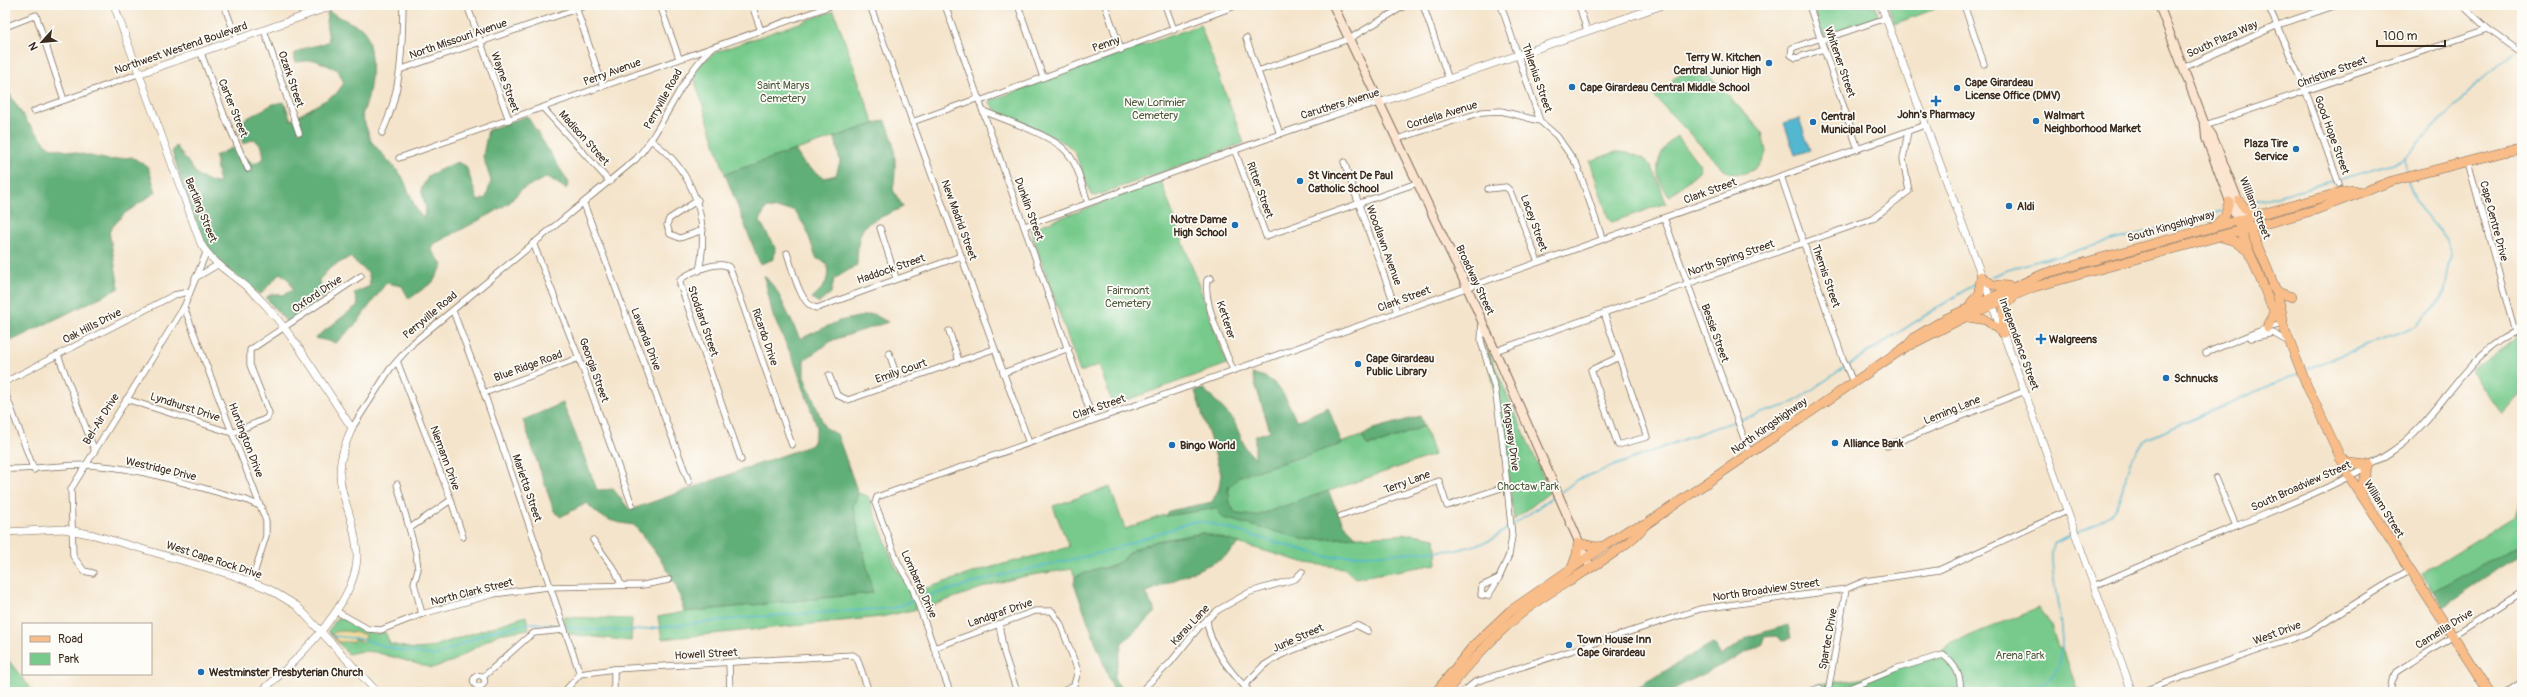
<svg xmlns="http://www.w3.org/2000/svg" width="2527" height="697" font-family="Pangolin,sans-serif">
<rect width="100%" height="100%" fill="#fdfcf7"/>
<filter id="ink" filterUnits="userSpaceOnUse"><feTurbulence type="fractalNoise" baseFrequency=".025" numOctaves="2"/><feDisplacementMap in="SourceGraphic" scale="8" xChannelSelector="R" yChannelSelector="G"/><feConvolveMatrix kernelMatrix="1 2 1 2 8 2 1 2 1" color-interpolation-filters="sRGB"/></filter>
<filter id="wash" filterUnits="userSpaceOnUse"><feTurbulence type="fractalNoise" baseFrequency=".012" numOctaves="4" result="noise"/><feDisplacementMap in="SourceGraphic" scale="16" xChannelSelector="R" yChannelSelector="G"/><feGaussianBlur stdDeviation="0.9" result="paint"/><feColorMatrix in="noise" values="0 0 0 0 0 0 0 0 0 0 0 0 0 0 0 0 0 1.4 0 .05"/><feComposite in="paint" operator="in"/></filter>
<g filter="url(#wash)">
<rect width="100%" height="100%" fill="#f4e4cb"/>
<g fill="#77ca8c" stroke="#597a55">
<path d="M1812,5H1876L1878,17L1823,36Z"/>
<path d="M1888,5H1933L1935,9L1894,24Z"/>
<path d="M834,11L874,124L725,174L693,75L702,63L716,52Z"/>
<path d="M1200,25L1244,143L1095,196L1091,195L1075,152L1065,143L995,110L989,101Z"/>
<path d="M1690,70H1697L1710,76L1762,132L1766,152C1760,171 1742,179 1724,170L1653,95L1658,91L1665,96L1673,79Z"/>
<path d="M1677,136L1700,165L1699,171L1670,196C1650,176 1656,151 1677,136Z"/>
<path d="M1616,152C1653,153 1655,173 1666,203L1612,222L1609,220L1590,161Z"/>
<path d="M1161,181L1227,364L1113,405L1099,365L1080,372L1030,229Z"/>
<path d="M2522,334V394L2514,400L2502,414L2471,370Z"/>
<path d="M1486,347L1550,492L1514,520L1501,424Z"/>
<path d="M1424,426L1434,455L1256,516L1236,514L1230,504L1228,488L1240,476L1362,436L1367,445L1382,443Z"/>
<path d="M1110,487L1125,529L1162,516L1216,508L1307,540L1413,534L1435,538L1437,564L1355,578L1344,568L1306,563L1203,533L1157,541L1132,550L1123,560L1108,568H1098L1075,577L1072,569L1025,576L990,585L925,608L918,591L981,570L1069,547L1053,506Z"/>
<path d="M858,493L868,496L894,564L909,587L917,609L881,617L662,639L658,617L684,612L872,593L853,507Z"/>
<path d="M2522,495V544L2433,592L2422,573L2515,516Z"/>
<path d="M2039,607L2051,625L2058,648L2063,649L2078,692H1796L1819,684L1860,679L1941,652L1950,644Z"/>
<path d="M526,616L529,629L498,634L453,661L432,668L375,652L362,651L348,654L328,631L339,617L374,634L385,632L390,644L414,649L428,648Z"/>
<path d="M563,617L632,619L631,641L569,634Z"/>
<path d="M6,657L33,692H5Z"/>
</g>
<g fill="#61ae78" stroke="#4e6c4b">
<path d="M328,11L365,30C375,57 373,89 362,115L371,141L402,176L417,211L423,218L426,209L421,189L429,175L457,162L466,166L478,201L486,198L491,181L483,156L488,130L527,116L569,183L566,189L548,177L522,189L509,203L491,214L432,245V251L443,265L433,282L409,299L402,286L386,283L356,324L336,343L315,338L358,305L354,293L370,286L369,274L350,257L330,268L319,280L324,296L289,325L266,298L271,294L283,295L293,290L289,280L280,273L260,295C247,284 232,274 219,262C196,239 183,183 172,152L176,146L199,177L219,184L215,156L232,148L254,164L264,158L262,147L254,139L243,144L240,131L242,121L273,104L284,102L291,120L336,94L344,83L338,70L315,60L296,62L293,55C309,43 314,49 329,41L326,21Z"/>
<path d="M5,87L28,123L49,147L109,160L132,157L148,167L156,192L124,214L109,231L119,288L5,344Z"/>
<path d="M885,120C896,141 897,167 893,190L903,207C865,226 858,218 857,265L834,279L831,293L819,303L812,298C826,285 829,282 827,263L816,258L806,228L794,210L766,208L760,221L775,248L774,259L760,264L725,174L795,150L804,164L824,178L836,175L840,162L835,137Z"/>
<path d="M764,275L777,291L800,339L839,321L873,314L888,322L833,340L804,360V377L825,428L837,434L858,493L853,507L873,593L684,612C678,578 655,551 634,525C612,522 602,520 587,503L560,517L554,511L523,420L563,403L597,490L613,489L630,510L812,445L817,427L794,361L773,316Z"/>
<path d="M1252,374C1278,376 1286,398 1296,420L1302,419L1328,407L1342,444L1240,476L1228,488L1230,504L1236,514L1256,516L1328,491L1343,523L1357,537L1307,540L1223,518L1216,508L1166,516L1169,511L1212,502L1219,488L1221,474L1195,391L1204,389L1233,419L1246,449L1255,458V436L1270,431Z"/>
<path d="M1420,416L1424,426L1382,443L1367,445L1362,436L1374,429Z"/>
<path d="M1203,533L1240,543L1222,559L1145,593L1156,612L1122,643L1114,679L1124,692H1114L1074,584L1075,577L1098,568H1108L1123,560L1132,550L1157,541Z"/>
<path d="M2522,544V554L2443,606L2433,592Z"/>
<path d="M1788,625L1791,638L1782,641L1776,636L1764,637L1763,644L1668,692H1629L1711,644L1715,645L1721,656L1748,637Z"/>
</g>
<path fill="#eeda9e" stroke="#94825e" d="M345,631L364,634L366,635L364,642L354,639L353,642H338L332,634L335,632Z"/>
<path fill="#52b7d0" stroke="#467077" d="M1799,118L1810,150L1795,155L1784,123Z"/>
<g fill="none" stroke-linecap="round" stroke-linejoin="round">
<g stroke="#52b7d0" stroke-width="1.5">
<path d="M2406,173L2405,157L2480,81L2516,51"/>
<path d="M2340,179L2393,164L2404,158"/>
<path d="M2247,204L2336,180"/>
<path d="M1992,276L2019,266L2223,211"/>
<path d="M1848,365L1976,283"/>
<path d="M2304,370L2416,326L2434,308L2445,291L2451,254L2445,238L2416,203L2408,181"/>
<path d="M1561,492L1577,480L1624,462L1714,428L1791,404L1845,367"/>
<path d="M1513,525L1556,495"/>
<path d="M2076,532C2087,528 2101,523 2109,515C2130,494 2120,459 2147,439L2299,373"/>
<path d="M918,599L994,577L1105,552L1191,522H1205L1328,557L1457,550L1487,542L1510,527"/>
<path d="M565,626L580,629L630,631L750,617L895,608L914,600"/>
<path d="M334,636L361,639L399,650L435,656L488,632L532,623L557,625"/>
<path d="M2025,692C2036,687 2049,682 2056,671C2072,646 2050,583 2052,553L2054,544L2073,534"/>
</g>
</g>
</g>
<g filter="url(#ink)">
<g fill="none" stroke-linecap="round" stroke-linejoin="round">
<g stroke="#7c6b5b" stroke-width="7">
<g id="minor">
<path d="M224,5L237,40"/>
<path d="M467,5L509,120"/>
<path d="M575,5L603,86"/>
<path d="M660,5L679,58"/>
<path d="M752,5L761,31"/>
<path d="M870,5L1029,443"/>
<path d="M945,5L1093,420"/>
<path d="M1018,5L1043,77"/>
<path d="M1105,5L1121,50"/>
<path d="M1165,5L1174,30"/>
<path d="M1423,5L1449,80"/>
<path d="M1501,5L1540,121L1557,136L1577,165L1602,238"/>
<path d="M1579,5L1587,31"/>
<path d="M1809,5L1858,149"/>
<path d="M1964,5L1984,64"/>
<path d="M2268,5L2306,92L2339,184"/>
<path d="M2462,5L2488,29L2522,53"/>
<path d="M5,27L36,15L64,100"/>
<path d="M264,30L299,133"/>
<path d="M1246,38L1280,134"/>
<path d="M1821,38L1792,48L1791,55L1796,58L1824,49"/>
<path d="M1822,40L1886,18"/>
<path d="M201,53L224,115L248,169"/>
<path d="M2183,68L2278,25L2337,5"/>
<path d="M402,69L588,5"/>
<path d="M1258,71L1349,39L1406,5"/>
<path d="M5,76L6,78"/>
<path d="M980,101L1238,5"/>
<path d="M543,108L610,182"/>
<path d="M34,111L138,74"/>
<path d="M983,111C1005,120 1048,134 1064,149C1078,162 1082,186 1088,203"/>
<path d="M912,122L979,98"/>
<path d="M2205,125L2488,29"/>
<path d="M382,133C402,90 402,51 403,5"/>
<path d="M1397,139L1482,112L1501,111L1540,121"/>
<path d="M652,141C695,172 710,221 699,271"/>
<path d="M1235,151L1266,236L1417,183"/>
<path d="M399,158L833,5"/>
<path d="M1344,162L1397,312"/>
<path d="M2468,162L2515,332"/>
<path d="M1781,176L1843,359L1853,382"/>
<path d="M1488,189L1506,187L1510,191L1538,262"/>
<path d="M698,200L669,219L667,225L670,234L680,238L703,230"/>
<path d="M584,204L689,482"/>
<path d="M1664,218L1750,455"/>
<path d="M1025,226L1280,134L1352,109L1379,103"/>
<path d="M880,228L896,278"/>
<path d="M533,243L579,358L632,505"/>
<path d="M787,253C792,267 800,307 817,308L961,256"/>
<path d="M195,278L219,264"/>
<path d="M1211,278L1207,280C1203,304 1224,347 1233,370"/>
<path d="M184,307L266,521V536L251,583"/>
<path d="M453,311L484,393L580,674"/>
<path d="M1604,313L1619,357"/>
<path d="M1482,323L1481,341L1495,389L1502,437L1512,536L1509,555L1499,578L1482,586L1481,595L1488,596L1499,578"/>
<path d="M949,331L959,361"/>
<path d="M2251,338L2273,333L2289,342"/>
<path d="M1495,351L1872,219L1909,191L1903,159L1908,131"/>
<path d="M889,353L899,383"/>
<path d="M2206,353C2219,348 2274,323 2283,325"/>
<path d="M58,355L94,449"/>
<path d="M1619,357L1647,437L1618,445L1591,370Z"/>
<path d="M397,361L451,500L410,528"/>
<path d="M1003,373L1069,348"/>
<path d="M829,375L837,395L848,400L994,349"/>
<path d="M5,382L174,295L189,292"/>
<path d="M5,392L34,470"/>
<path d="M484,393L579,358"/>
<path d="M126,399L232,433L263,420L267,418L269,413L250,365V350L361,276"/>
<path d="M352,428L390,369L414,342L636,159C666,125 678,81 710,50"/>
<path d="M1887,446L2025,391"/>
<path d="M741,460L680,284V280C689,272 719,260 729,267L732,274L792,445"/>
<path d="M5,469C32,470 58,465 85,465C139,466 194,487 246,500L262,507"/>
<path d="M2216,478L2236,526"/>
<path d="M397,484L416,553L418,569L414,583L422,614"/>
<path d="M451,500L463,537"/>
<path d="M1341,516L1439,481L1447,506L1507,486"/>
<path d="M593,540L616,572L621,585"/>
<path d="M93,573L84,571L73,556L71,489L184,307L206,253"/>
<path d="M2094,586C2141,566 2188,545 2236,526C2289,504 2343,484 2391,452C2442,419 2463,351 2522,329"/>
<path d="M336,611L368,629L381,630L422,614L494,594L548,587L643,585L669,580"/>
<path d="M1207,619C1208,645 1232,674 1250,692"/>
<path d="M999,624L1004,653L1017,692"/>
<path d="M934,648L1035,611H1052L1060,623L1078,671L1074,685L1062,692"/>
<path d="M729,664L730,692"/>
<circle cx="479" cy="681" r="5.5"/>
<path d="M483,677L528,637L534,633L563,630"/>
<path d="M1244,686L1263,666L1281,655L1356,625L1368,631"/>
<path d="M1145,687L1170,663L1200,626L1218,610L1250,592L1295,579L1302,572"/>
<path d="M564,692L580,674L614,669L853,655L857,658L869,692"/>
<path d="M614,692V669"/>
<path d="M950,692L912,587L898,563L880,516L875,503L877,497L1925,125"/>
<path d="M1463,692L1475,682L1700,609L1846,589L1865,581L1939,570L2067,511"/>
<path d="M1807,692L1820,688L1823,692"/>
<path d="M1828,692L1846,589"/>
<path d="M1840,692L1898,668L1943,655C1956,665 1962,676 1960,692"/>
<path d="M2140,692L2308,633L2409,570"/>
<path d="M2390,692L2392,681L2397,672L2522,592"/>
<path d="M2507,692L2522,682"/>
</g>
</g>
<g stroke="#7c6b5b" stroke-width="8">
<g id="tertiary">
<path d="M114,5L201,244C214,266 239,278 257,296C294,334 322,384 352,428C324,489 353,497 357,552C360,601 295,662 261,692"/>
<path d="M1881,5L2016,368L2132,692"/>
<path d="M138,74L335,5"/>
<path d="M1379,103L1663,5"/>
<path d="M5,532L64,529L94,535L232,575L269,589L297,606L377,692"/>
</g>
</g>
<g stroke="#7c6b5b" stroke-width="10">
<g id="secondary">
<path d="M1333,5L1467,287L1590,567"/>
<path d="M2159,5L2205,125"/>
<path d="M2237,220L2206,138L2205,125L2212,135L2245,218"/>
</g>
</g>
<g stroke="#7c6b5b" stroke-width="10">
<g id="primary">
<path d="M2239,201L2245,208L2259,214"/>
<path d="M2248,224C2258,249 2284,300 2283,325"/>
<path d="M2216,225L2225,216L2229,202"/>
<path d="M2239,226L2270,303L2283,325L2307,386L2349,476L2489,692"/>
<path d="M2221,237L2235,241L2246,249"/>
<path d="M2273,287L2280,293L2292,297"/>
<path d="M1971,303L1980,293L1981,276L1993,285L2008,286"/>
<path d="M1968,317L1986,320L2003,333"/>
<path d="M2268,328L2274,311"/>
<path d="M2003,333L2004,305L2012,298"/>
<path d="M1910,345L1971,314L2034,287L2315,210L2392,181L2508,151L2522,149"/>
<path d="M2340,458L2348,463L2369,465L2362,485V496"/>
<path d="M1572,568L1577,554L1578,543L1596,547L1604,546"/>
<path d="M1436,692L1474,645L1510,611L1604,546L1630,529L1645,525L1907,346L1915,337L1945,319L2043,274L2342,192L2354,190L2362,192"/>
<path d="M1446,692C1474,658 1502,626 1539,600C1567,580 1627,551 1645,525"/>
</g>
</g>
<use href="#minor" stroke="#fff" stroke-width="5.5"/>
<use href="#tertiary" stroke="#fff" stroke-width="7"/>
<use href="#secondary" stroke="#fce5d0" stroke-width="8"/>
<use href="#primary" stroke="#f8bd89" stroke-width="9"/>
</g>
</g>
<g fill="#1f6fb2" stroke="#fdfcf7" stroke-width="1.5">
<circle cx="1769" cy="63" r="4"/>
<circle cx="1572" cy="87" r="4"/>
<circle cx="1957" cy="88" r="4"/>
<path d="M1934 95h4v4h4v4h-4v4h-4v-4h-4v-4h4z"/>
<circle cx="2036" cy="121" r="4"/>
<circle cx="1813" cy="122" r="4"/>
<circle cx="2296" cy="149" r="4"/>
<circle cx="1300" cy="181" r="4"/>
<circle cx="2009" cy="206" r="4"/>
<circle cx="1235" cy="225" r="4"/>
<path d="M2039 333h4v4h4v4h-4v4h-4v-4h-4v-4h4z"/>
<circle cx="1358" cy="364" r="4"/>
<circle cx="2166" cy="378" r="4"/>
<circle cx="1835" cy="443" r="4"/>
<circle cx="1172" cy="445" r="4"/>
<circle cx="1569" cy="645" r="4"/>
<circle cx="201" cy="672" r="4"/>
</g>
<g text-anchor="middle" dominant-baseline="central" stroke-width="3.5" stroke-linejoin="round" paint-order="stroke">
<g font-size="11" fill="#3b2a1e" stroke="#fdfcf7">
<text transform="translate(458 39) rotate(-19)">North Missouri Avenue</text>
<text transform="translate(2222 39) rotate(-24)">South Plaza Way</text>
<text transform="translate(1106 44) rotate(-19)">Penny</text>
<text transform="translate(181 48) rotate(-19)">Northwest Westend Boulevard</text>
<text transform="translate(1840 62) rotate(71)">Whitener Street</text>
<text transform="translate(612 72) rotate(-20)">Perry Avenue</text>
<text transform="translate(2332 72) rotate(-20)">Christine Street</text>
<text transform="translate(1537 78) rotate(71)">Thilenius Street</text>
<text transform="translate(291 79) rotate(71)">Ozark Street</text>
<text transform="translate(505 82) rotate(70)">Wayne Street</text>
<text transform="translate(663 99) rotate(-61)">Perryville Road</text>
<text transform="translate(1340 104) rotate(-17)">Caruthers Avenue</text>
<text transform="translate(233 108) rotate(68)">Carter Street</text>
<text transform="translate(1442 115) rotate(-17)">Cordelia Avenue</text>
<text transform="translate(2332 135) rotate(70)">Good Hope Street</text>
<text transform="translate(584 138) rotate(48)">Madison Street</text>
<text transform="translate(1260 190) rotate(70)">Ritter Street</text>
<text transform="translate(1710 191) rotate(-20)">Clark Street</text>
<text transform="translate(2255 208) rotate(68)">William Street</text>
<text transform="translate(1029 209) rotate(70)">Dunklin Street</text>
<text transform="translate(201 210) rotate(68)">Bertling Street</text>
<text transform="translate(959 220) rotate(70)">New Madrid Street</text>
<text transform="translate(2494 221) rotate(75)">Cape Centre Drive</text>
<text transform="translate(1534 223) rotate(70)">Lacey Street</text>
<text transform="translate(2171 226) rotate(-16)">South Kingshighway</text>
<text transform="translate(1384 245) rotate(70)">Woodlawn Avenue</text>
<text transform="translate(1731 258) rotate(-19)">North Spring Street</text>
<text transform="translate(891 269) rotate(-19)">Haddock Street</text>
<text transform="translate(1826 276) rotate(71)">Themis Street</text>
<text transform="translate(1475 280) rotate(65)">Broadway Street</text>
<text transform="translate(317 294) rotate(-34)">Oxford Drive</text>
<text transform="translate(1404 299) rotate(-20)">Clark Street</text>
<text transform="translate(430 315) rotate(-40)">Perryville Road</text>
<text transform="translate(1226 320) rotate(72)">Ketterer</text>
<text transform="translate(703 321) rotate(71)">Stoddard Street</text>
<text transform="translate(92 326) rotate(-27)">Oak Hills Drive</text>
<text transform="translate(1715 333) rotate(70)">Bessie Street</text>
<text transform="translate(765 337) rotate(71)">Ricardo Drive</text>
<text transform="translate(646 339) rotate(69)">Lawanda Drive</text>
<text transform="translate(2019 344) rotate(70)">Independence Street</text>
<text transform="translate(528 366) rotate(-20)">Blue Ridge Road</text>
<text transform="translate(594 370) rotate(70)">Georgia Street</text>
<text transform="translate(901 371) rotate(-19)">Emily Court</text>
<text transform="translate(185 407) rotate(18)">Lyndhurst Drive</text>
<text transform="translate(1099 407) rotate(-19)">Clark Street</text>
<text transform="translate(1952 410) rotate(-22)">Leming Lane</text>
<text transform="translate(101 419) rotate(-58)">Bel-Air Drive</text>
<text transform="translate(1769 426) rotate(-35)">North Kingshighway</text>
<text transform="translate(1511 437) rotate(82)">Kingsway Drive</text>
<text transform="translate(246 440) rotate(69)">Huntington Drive</text>
<text transform="translate(445 458) rotate(70)">Niemann Drive</text>
<text transform="translate(161 469) rotate(13)">Westridge Drive</text>
<text transform="translate(1407 482) rotate(-20)">Terry Lane</text>
<text transform="translate(2301 486) rotate(-24)">South Broadview Street</text>
<text transform="translate(527 488) rotate(71)">Marietta Street</text>
<text transform="translate(2384 509) rotate(58)">William Street</text>
<text transform="translate(214 560) rotate(18)">West Cape Rock Drive</text>
<text transform="translate(919 584) rotate(66)">Lombardo Drive</text>
<text transform="translate(1766 590) rotate(-8)">North Broadview Street</text>
<text transform="translate(472 592) rotate(-14)">North Clark Street</text>
<text transform="translate(1000 613) rotate(-19)">Landgraf Drive</text>
<text transform="translate(1190 625) rotate(-47)">Karau Lane</text>
<text transform="translate(2444 629) rotate(-32)">Camellia Drive</text>
<text transform="translate(2277 633) rotate(-20)">West Drive</text>
<text transform="translate(1298 638) rotate(-24)">Jurie Street</text>
<text transform="translate(1828 639) rotate(-80)">Spartec Drive</text>
<text transform="translate(706 654) rotate(-3)">Howell Street</text>
</g>
<g font-size="11" font-weight="bold" fill="#3b2a1e" stroke="#fdfcf7" text-anchor="start">
<text x="1761" y="57" text-anchor="end">Terry W. Kitchen<tspan x="1761" dy="13">Central Junior High</tspan></text>
<text x="1965" y="82">Cape Girardeau<tspan x="1965" dy="13">License Office (DMV)</tspan></text>
<text x="1580" y="87">Cape Girardeau Central Middle School</text>
<text x="1936" y="114" text-anchor="middle">John's Pharmacy</text>
<text x="2044" y="115">Walmart<tspan x="2044" dy="13">Neighborhood Market</tspan></text>
<text x="1821" y="116">Central<tspan x="1821" dy="13">Municipal Pool</tspan></text>
<text x="2288" y="143" text-anchor="end">Plaza Tire<tspan x="2288" dy="13">Service</tspan></text>
<text x="1308" y="175">St Vincent De Paul<tspan x="1308" dy="13">Catholic School</tspan></text>
<text x="2017" y="206">Aldi</text>
<text x="1227" y="219" text-anchor="end">Notre Dame<tspan x="1227" dy="13">High School</tspan></text>
<text x="2049" y="339">Walgreens</text>
<text x="1366" y="358">Cape Girardeau<tspan x="1366" dy="13">Public Library</tspan></text>
<text x="2174" y="378">Schnucks</text>
<text x="1843" y="443">Alliance Bank</text>
<text x="1180" y="445">Bingo World</text>
<text x="1577" y="639">Town House Inn<tspan x="1577" dy="13">Cape Girardeau</tspan></text>
<text x="209" y="672">Westminster Presbyterian Church</text>
</g>
<g font-size="11" fill="#4d5a3f" stroke="#fdfcf7">
<text x="783" y="85">Saint Marys<tspan x="783" dy="13">Cemetery</tspan></text>
<text x="1155" y="102">New Lorimier<tspan x="1155" dy="13">Cemetery</tspan></text>
<text x="1128" y="290">Fairmont<tspan x="1128" dy="13">Cemetery</tspan></text>
<text x="1528" y="486">Choctaw Park</text>
<text x="2020" y="655">Arena Park</text>
</g>
</g>
<rect width="2527" height="697" fill="none" stroke="#fdfcf7" stroke-width="20"/>
<rect x="22" y="623" width="130" height="52" fill="#fdfcf7" stroke="#afa8a0"/>
<rect x="30" y="636" width="20" height="6" fill="#f8bd89" stroke="#afa8a0"/>
<text x="58" y="643" font-size="12" fill="#3b2a1e">Road</text>
<rect x="30" y="653" width="20" height="12" fill="#77ca8c" stroke="#afa8a0"/>
<text x="58" y="663" font-size="12" fill="#3b2a1e">Park</text>
<g transform="translate(42 42) rotate(243)" stroke="#fdfcf7" stroke-width="3" paint-order="stroke">
<path d="M0-3L7 15L0 10L-7 15Z" fill="#3b2a1e"/>
<text y="-6" font-size="11" font-weight="bold" text-anchor="middle" fill="#3b2a1e">N</text>
</g>
<path d="M2377 40v6h68v-6" fill="none" stroke="#3b2a1e" stroke-width="2"/>
<text x="2383" y="40" font-size="12" fill="#3b2a1e" stroke="#fdfcf7" stroke-width="3" paint-order="stroke">100 m</text>
</svg>
